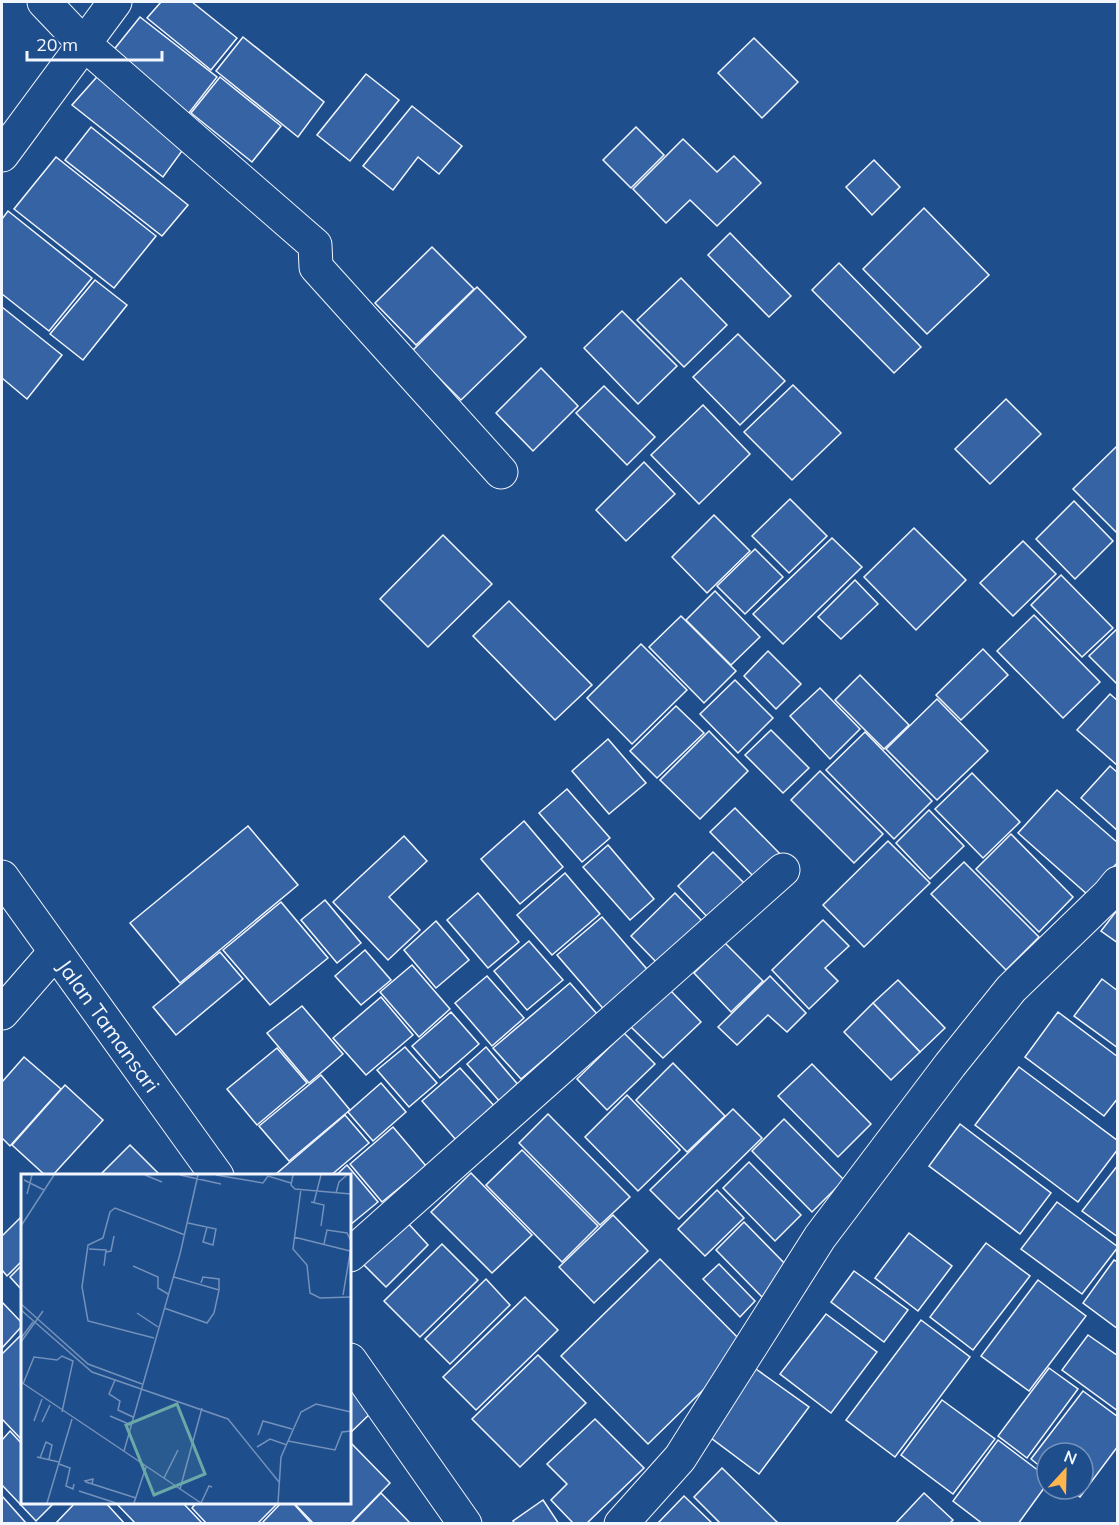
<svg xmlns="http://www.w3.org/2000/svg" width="1119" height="1525" font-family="Mulish,sans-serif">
<rect width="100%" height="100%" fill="#1f4e8c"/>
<g fill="#3563a3" stroke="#f2f6ff" stroke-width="1.5">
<path d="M161,2H192L237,38L211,70L147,18Z"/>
<path d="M140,17L217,77L185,118L108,57Z"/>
<path d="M243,37L324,102L298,137L216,71Z"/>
<path d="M754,38L798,82L762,118L718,73Z"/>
<path d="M103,70L190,140L163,177L72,105Z"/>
<path d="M366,74L399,100L350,161L317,135Z"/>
<path d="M220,77L281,126L252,162L191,113Z"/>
<path d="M412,106L462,146L439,174L418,157L393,190L363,166Z"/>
<path d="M91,127L188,205L162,236L65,160Z"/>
<path d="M636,127L664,155L631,188L603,160Z"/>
<path d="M683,139L717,172L734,156L761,183L717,226L690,200L666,223L633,189Z"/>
<path d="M56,157L156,236L114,288L14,209Z"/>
<path d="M874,160L900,187L872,215L846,187Z"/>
<path d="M924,208L989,275L927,334L863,269Z"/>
<path d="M8,211L92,278L49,331L2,294V219Z"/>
<path d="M730,233L791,296L769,317L708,255Z"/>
<path d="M432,247L474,289L416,345L375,303Z"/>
<path d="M839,263L921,347L894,373L812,290Z"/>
<path d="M681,278L727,325L684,367L637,320Z"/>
<path d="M95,280L127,305L83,360L50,334Z"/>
<path d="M477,287L526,337L461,400L412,351Z"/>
<path d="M2,307L62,355L27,399L2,378Z"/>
<path d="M622,311L677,366L638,404L584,348Z"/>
<path d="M738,334L785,381L740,425L693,377Z"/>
<path d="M541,368L578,406L533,451L496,413Z"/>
<path d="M793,385L841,433L792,480L744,432Z"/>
<path d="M604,386L655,437L627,465L576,413Z"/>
<path d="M1006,399L1041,434L990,484L955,449Z"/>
<path d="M703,405L750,454L699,504L651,455Z"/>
<path d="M1116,447L1118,449V534L1073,489Z"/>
<path d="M644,462L675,494L626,541L596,510Z"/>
<path d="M790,499L827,536L789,573L752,536Z"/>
<path d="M1074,501L1113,541L1075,579L1036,539Z"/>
<path d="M714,515L750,551L707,593L672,557Z"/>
<path d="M914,528L966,580L916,630L864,577Z"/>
<path d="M443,535L492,584L428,647L380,599Z"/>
<path d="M832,538L862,567L783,644L753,614Z"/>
<path d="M1023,541L1056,574L1013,616L980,583Z"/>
<path d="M755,549L783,577L745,614L717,586Z"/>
<path d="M1061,575L1113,628L1082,657L1031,605Z"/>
<path d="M855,580L878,604L841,639L818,617Z"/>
<path d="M715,591L760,637L731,665L686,620Z"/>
<path d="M509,601L592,685L555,720L473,636Z"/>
<path d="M1034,615L1100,682L1063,718L997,651Z"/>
<path d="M681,616L736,671L704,703L649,647Z"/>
<path d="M1118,628V685L1089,656Z"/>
<path d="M641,644L687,690L632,744L587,698Z"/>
<path d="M983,649L1008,675L961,720L936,695Z"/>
<path d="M768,651L801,684L776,709L744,676Z"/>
<path d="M860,675L909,725L884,749L835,700Z"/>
<path d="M735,680L773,718L738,753L700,714Z"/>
<path d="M820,688L860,729L830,759L790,716Z"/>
<path d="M1110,694L1118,701V766L1077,730Z"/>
<path d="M937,699L988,751L937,800L886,749Z"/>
<path d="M676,706L704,733L657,778L630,751Z"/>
<path d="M771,730L809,768L783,793L745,755Z"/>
<path d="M709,731L748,771L700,819L660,780Z"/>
<path d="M865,732L932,801L894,839L826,770Z"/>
<path d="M608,739L646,783L609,814L572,771Z"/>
<path d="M1110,766L1118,773V831L1081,798Z"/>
<path d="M820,771L883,834L854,863L791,800Z"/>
<path d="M972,773L1020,822L983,858L935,809Z"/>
<path d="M567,789L610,838L582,862L539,813Z"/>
<path d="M1057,790L1118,843V862L1088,895L1018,833Z"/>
<path d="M735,808L785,859L760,883L710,832Z"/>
<path d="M929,810L964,846L930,879L896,843Z"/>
<path d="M524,821L563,867L520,904L481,859Z"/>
<path d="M248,826L298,885L180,983L130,923Z"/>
<path d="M1011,834L1073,897L1039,932L976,869Z"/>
<path d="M404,836L427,861L389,897L420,930L388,960L333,902Z"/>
<path d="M888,841L930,883L864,947L823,905Z"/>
<path d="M608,845L654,899L630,920L583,867Z"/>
<path d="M713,852L749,888L713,923L678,886Z"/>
<path d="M964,862L1039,937L1006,970L931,894Z"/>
<path d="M565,873L600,914L552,955L517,915Z"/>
<path d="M478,893L519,942L488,968L447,920Z"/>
<path d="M675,893L703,922L659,965L631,936Z"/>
<path d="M325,900L361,943L337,963L301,920Z"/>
<path d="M281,902L328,958L270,1005L223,950Z"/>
<path d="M1118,909V943L1101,931Z"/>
<path d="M602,917L652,975L607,1013L557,955Z"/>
<path d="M823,920L849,946L825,968L838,981L809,1009L772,970Z"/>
<path d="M436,921L469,960L436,988L404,950Z"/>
<path d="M529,941L563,980L527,1010L494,971Z"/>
<path d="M725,943L763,981L731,1012L694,973Z"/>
<path d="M365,950L391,980L361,1005L335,976Z"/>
<path d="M220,952L243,979L176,1035L153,1007Z"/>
<path d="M412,965L450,1009L419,1037L380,992Z"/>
<path d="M487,976L524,1018L492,1046L455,1003Z"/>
<path d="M770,976L806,1013L787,1032L768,1015L737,1045L718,1027Z"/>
<path d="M1102,979L1118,991V1048L1074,1016Z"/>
<path d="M898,980L945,1028L920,1052L873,1003Z"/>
<path d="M570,983L597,1014L521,1079L493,1048Z"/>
<path d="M670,990L701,1022L663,1058L631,1027Z"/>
<path d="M381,997L413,1035L366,1075L333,1038Z"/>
<path d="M873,1003L920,1052L891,1080L844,1032Z"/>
<path d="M302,1006L343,1054L309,1083L267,1033Z"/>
<path d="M451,1012L479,1044L440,1078L412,1046Z"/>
<path d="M1058,1012L1118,1057V1098L1104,1116L1025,1057Z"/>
<path d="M624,1033L655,1064L607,1110L577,1079Z"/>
<path d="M405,1047L437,1083L409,1107L377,1070Z"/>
<path d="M486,1047L520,1087L501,1103L467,1064Z"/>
<path d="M277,1048L307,1083L257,1125L227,1089Z"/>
<path d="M24,1057L61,1089L10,1146L2,1138V1082Z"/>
<path d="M673,1063L725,1116L687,1152L636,1100Z"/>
<path d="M812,1064L871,1124L838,1157L778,1096Z"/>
<path d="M1019,1067L1118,1141V1149L1078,1202L975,1125Z"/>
<path d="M460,1068L496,1108L457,1141L422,1101Z"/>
<path d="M321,1075L350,1110L289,1161L259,1126Z"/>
<path d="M381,1083L406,1112L373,1141L348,1112Z"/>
<path d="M65,1085L103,1120L52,1176H46L12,1145Z"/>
<path d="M627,1095L680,1150L638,1191L585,1137Z"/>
<path d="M733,1109L762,1138L679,1219L650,1190Z"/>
<path d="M548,1114L630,1197L600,1225L519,1143Z"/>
<path d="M345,1115L369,1143L330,1176H277L276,1174Z"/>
<path d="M784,1119L844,1180L812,1212L752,1151Z"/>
<path d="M960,1124L1051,1193L1020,1234L929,1166Z"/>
<path d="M393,1127L426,1166L382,1202L350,1164Z"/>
<path d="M130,1145L161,1176H99Z"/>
<path d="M522,1150L598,1226L562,1262L486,1185Z"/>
<path d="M749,1162L801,1215L775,1241L723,1188Z"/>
<path d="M347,1165L378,1202L350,1225V1176H335Z"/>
<path d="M1118,1165V1237L1082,1211Z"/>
<path d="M471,1173L532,1235L492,1273L431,1212Z"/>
<path d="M717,1190L744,1218L705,1256L678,1229Z"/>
<path d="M1057,1202L1118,1247L1082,1294L1021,1249Z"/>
<path d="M613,1215L648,1251L594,1303L559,1267Z"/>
<path d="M22,1216V1261L7,1276L2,1270V1236Z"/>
<path d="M406,1221L428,1245L386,1287L363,1264Z"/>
<path d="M744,1222L791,1270L762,1297L716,1250Z"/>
<path d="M909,1233L952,1266L918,1311L875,1278Z"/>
<path d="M986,1243L1030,1276L973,1350L930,1317Z"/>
<path d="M442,1244L478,1280L420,1337L384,1301Z"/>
<path d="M660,1259L747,1347L648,1444L561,1356Z"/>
<path d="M1114,1260L1118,1262V1329L1083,1303Z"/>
<path d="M719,1264L755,1301L740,1317L703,1279Z"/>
<path d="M22,1265V1290L10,1277Z"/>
<path d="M854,1271L908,1310L884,1342L831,1302Z"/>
<path d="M486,1279L510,1305L450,1364L425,1339Z"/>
<path d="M1038,1280L1086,1316L1029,1391L981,1356Z"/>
<path d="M525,1297L558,1330L476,1410L443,1377Z"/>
<path d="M2,1302L22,1323V1326L2,1348Z"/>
<path d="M826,1314L877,1352L831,1413L780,1374Z"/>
<path d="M921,1320L970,1357L895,1457L846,1420Z"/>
<path d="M22,1334V1435L20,1438L2,1419V1354Z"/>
<path d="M1088,1335L1118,1356V1411L1062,1370Z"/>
<path d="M538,1355L586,1403L520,1467L472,1419Z"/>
<path d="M1049,1368L1078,1389L1027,1458L998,1436Z"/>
<path d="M756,1369L809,1407L759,1474L707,1435Z"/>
<path d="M350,1389L372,1412L350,1433Z"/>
<path d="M1083,1391L1118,1417V1446L1080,1497L1069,1489H1083V1453H1047V1472L1031,1459Z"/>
<path d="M942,1400L995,1439L953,1494L901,1455Z"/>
<path d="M595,1419L644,1468L586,1524H574L551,1500L567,1484L547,1464Z"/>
<path d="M10,1431L22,1444V1502H55L36,1521L2,1485V1440Z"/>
<path d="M998,1440L1047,1477V1484L1018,1524H983L953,1501Z"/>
<path d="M350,1442L390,1483L350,1524H314L293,1502H350Z"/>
<path d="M722,1468L779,1524H721L694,1497Z"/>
<path d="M381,1493L411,1524H351Z"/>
<path d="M924,1493L953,1520L949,1524H895Z"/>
<path d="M2,1496L26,1523L25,1524H2Z"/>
<path d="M684,1496L713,1524H657Z"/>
<path d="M543,1500L559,1524H515L513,1521Z"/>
<path d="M76,1502H105L125,1524H55Z"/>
<path d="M115,1502H182L202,1523L136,1524Z"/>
<path d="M197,1502H279L257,1524H207L192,1508Z"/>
<path d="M282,1502H292L312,1524H261Z"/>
</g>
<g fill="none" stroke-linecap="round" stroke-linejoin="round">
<g stroke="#f2f6ff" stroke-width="35">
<g id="minor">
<path d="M44,2L83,43L315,245L316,267L501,472"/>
<path d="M2,155L115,2"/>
<path d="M2,1013L55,952"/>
<path d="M350,1255L783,870"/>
<path d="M621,1524L680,1458L820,1237L950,1065L1011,989L1109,894L1118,883"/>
</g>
</g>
<g stroke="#f2f6ff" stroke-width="35">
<g id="major">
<path id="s1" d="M2,877L217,1176"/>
<path d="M350,1360L465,1524"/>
</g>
</g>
<use href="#minor" stroke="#1f4e8c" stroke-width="33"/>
<use href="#major" stroke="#1f4e8c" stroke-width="33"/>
</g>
<g text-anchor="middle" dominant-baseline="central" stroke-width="4.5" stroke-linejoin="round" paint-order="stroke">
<g font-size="21" fill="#f2f6ff" stroke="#1f4e8c">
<text stroke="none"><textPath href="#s1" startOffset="183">Jalan Tamansari</textPath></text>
</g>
</g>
<g transform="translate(21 1174)">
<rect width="330" height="330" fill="#1f4e8c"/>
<path fill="none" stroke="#7391ba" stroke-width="1.5" d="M124,1L141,8M159,1L200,10M195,1L242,9L247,2L270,9M272,1L270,11L274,15L330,20M3,6L23,16M280,15L272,75L286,91L289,119L299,124L330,123M315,19L318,8L326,1M6,20L11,1M290,28L303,31L300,52M293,28L300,1M167,49L195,55L192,71L182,68L186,53M0,52L33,1M273,63L329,77M303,70L306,56L326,59L330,67M68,75L85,76L83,92M85,78L90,77L93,62M112,92L137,103V114L147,120M180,109L182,103L198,105V116M322,121L330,74M0,130L67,190L121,210M143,134L186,149L193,139L198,116L153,103M0,136L71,198L207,245L258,308M116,139L137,153M0,164L12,148M133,164L67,147L61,113L67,71L82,64L89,38L94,34L164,61M0,168L22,137M94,206L88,220L99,227L97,236L112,243M0,208L180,329M2,210L13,183L36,186L41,182L52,187L41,238M89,242L110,251M13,247L21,225M21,248L29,231M237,261L242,247L271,255M267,267L314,276L321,258L330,257M236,273L249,265L266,271M103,277L159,80L177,1M16,283L38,288M19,284L25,268L31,271L28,285M38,290L49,294L45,312L52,315L53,310M143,304L157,276M71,310L72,305L64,307L65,308L115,324M159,315L181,234M58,317L95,329M26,329L51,245M113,329L125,293M180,329L188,312L191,313M257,329L260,283L280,238L295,230L330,238"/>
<path fill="#6aa9a8" fill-opacity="0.15" stroke="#6aa9a8" stroke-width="3" d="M156,230L184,300L133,321L105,251Z"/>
<rect width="330" height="330" fill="none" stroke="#f2f6ff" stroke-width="3"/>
</g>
<rect width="1119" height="1525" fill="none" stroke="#f2f6ff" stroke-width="6"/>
<g transform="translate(1065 1471) rotate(22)"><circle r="28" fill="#1f4e8c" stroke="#7391ba" stroke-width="1.5"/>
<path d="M0-4.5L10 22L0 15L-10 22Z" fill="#ffb74d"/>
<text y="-9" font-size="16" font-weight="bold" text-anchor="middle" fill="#f2f6ff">N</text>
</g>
<path d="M27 51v9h135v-9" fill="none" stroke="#f2f6ff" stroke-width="3"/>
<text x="36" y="51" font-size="18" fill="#f2f6ff" stroke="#1f4e8c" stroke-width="4.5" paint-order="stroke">20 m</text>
</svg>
